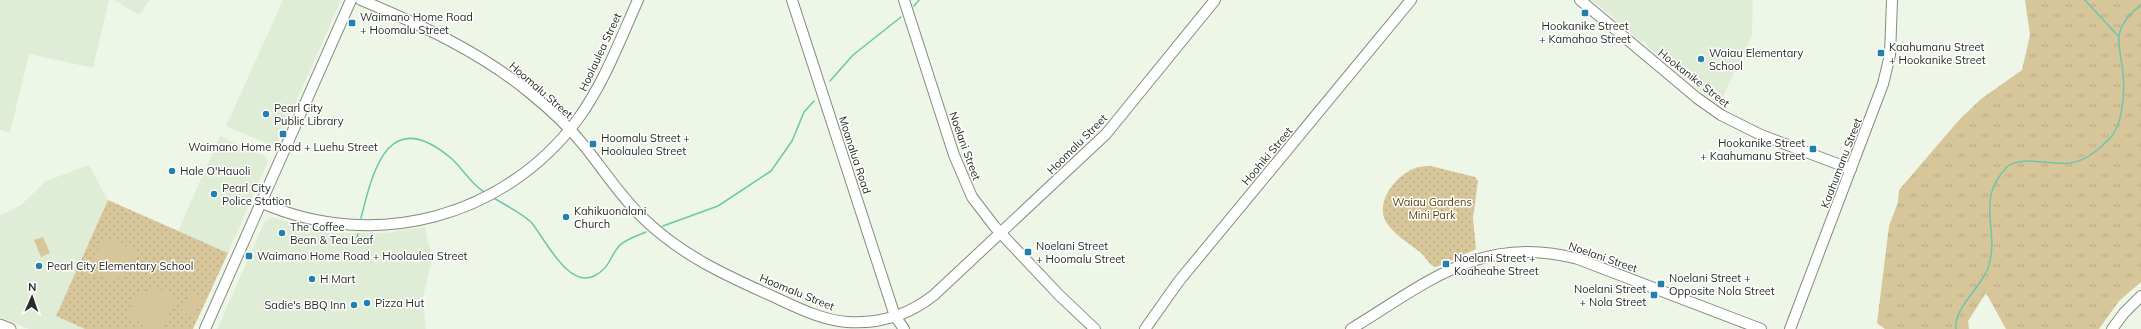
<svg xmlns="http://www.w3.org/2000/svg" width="2141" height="329" font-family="Mulish,sans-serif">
<defs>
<pattern id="grass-tufts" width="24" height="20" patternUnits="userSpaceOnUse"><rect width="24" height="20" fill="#d8c69b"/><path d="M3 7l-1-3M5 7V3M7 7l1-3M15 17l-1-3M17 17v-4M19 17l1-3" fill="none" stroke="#b9aa85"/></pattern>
<pattern id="park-dots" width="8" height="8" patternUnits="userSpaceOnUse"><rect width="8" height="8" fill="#d8c69b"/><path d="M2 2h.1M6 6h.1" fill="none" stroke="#b9aa85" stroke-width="1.8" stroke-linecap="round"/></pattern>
</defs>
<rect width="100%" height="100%" fill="#eef7e7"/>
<g fill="#e0edd6">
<path d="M0,0H109L93,68L29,54L10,133L0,130Z"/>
<path d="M114,0H150L139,15Z"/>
<path d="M283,0H341L278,143L272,146L226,126Z"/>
<path d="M1592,0H1753L1752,36L1719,104L1698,89L1646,45L1647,44L1643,40L1642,42Z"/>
<path d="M220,136L265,156L268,161L228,253L178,231Z"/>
<path d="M89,165L108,200L56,316L85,329H29L0,317V216L21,205L46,181Z"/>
<path d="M272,217L314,230L338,233H384L425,227L432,258L423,298L426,329H217L265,221Z"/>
</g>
<path fill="url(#grass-tufts)" d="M2025,0H2141V282L2119,301L2099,329H2006L1986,293L1968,321L1969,329H1885L1877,323L1889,226L1898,202L1899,190L1959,120L1981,99L2022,70L2030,35Z"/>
<g fill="url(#park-dots)">
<path d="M1431,166L1475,177L1478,181L1473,218L1476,249L1450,261L1449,259L1445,261L1446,263L1436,267C1429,266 1426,257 1421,253C1409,243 1394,235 1386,222C1375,202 1395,177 1413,169C1419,166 1425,166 1431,166Z"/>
<path d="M108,200L228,253L193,329H85L56,316Z"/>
</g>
<g fill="#d8c69b">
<path d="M43,237L50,253L41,257L34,240Z"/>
<path d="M104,237L136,250C137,278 107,288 90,269Z"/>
<path d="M156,289L166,291L176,299L162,329H156L129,318C128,301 140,290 156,289Z"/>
<path d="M190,292L202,297L193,317L181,312Z"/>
</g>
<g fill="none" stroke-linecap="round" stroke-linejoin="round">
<g stroke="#6ac7ac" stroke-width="1.5">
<path d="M2085,0L2119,37"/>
<path d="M914,6L919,0"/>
<path d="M830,81L853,55L901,17"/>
<path d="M492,197C505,205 520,212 531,222C544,237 568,289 594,276C610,268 609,258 619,246C626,239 637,236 646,232"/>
<path d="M361,218C374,165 390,106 452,159C463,169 471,184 484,192"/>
<path d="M663,226L718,206L771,171L792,141L804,112L814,101"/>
<path d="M356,241L358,234"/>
<path d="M1956,329C1953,309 1982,286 1988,268C2001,230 1974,202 2006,168C2019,154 2054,166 2071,163C2086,161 2102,147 2111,137C2123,124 2125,90 2123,73C2122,61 2118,48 2119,37C2120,24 2131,12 2141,5"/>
</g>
<g stroke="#848c7d" stroke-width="12">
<g id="secondary">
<path d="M361,0C421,25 479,51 530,93C550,109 570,128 586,148C605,172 621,197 643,218C681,255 725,275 772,296C796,307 821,320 847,322C879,324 909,315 934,295L1106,134L1215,0"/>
<path d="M792,0L892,307L895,316L904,329"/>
<path d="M904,0L954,155L972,197L995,227L1059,295L1095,329"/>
<path d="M1580,0L1697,98L1721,115L1761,135L1851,169"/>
<path d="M262,203C375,252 504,218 578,119C604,83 620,40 638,0"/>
<path d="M205,329L351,0"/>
<path d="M1145,329L1179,281L1411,0"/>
<path d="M1351,329C1428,282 1483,233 1578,259L1761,329"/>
<path d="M1790,329L1883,84L1890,55L1892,0"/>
<path d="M2112,329L2124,313L2141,296"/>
</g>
</g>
<g stroke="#848c7d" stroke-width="13">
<path id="primary" d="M0,325L10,329"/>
</g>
<use href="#secondary" stroke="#fff" stroke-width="10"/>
<use href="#primary" stroke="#fff" stroke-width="11"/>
</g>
<g fill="#2380ad" stroke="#fff" stroke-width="1.5">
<rect x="1581" y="9" width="8" height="8" rx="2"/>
<rect x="348" y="19" width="8" height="8" rx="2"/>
<rect x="1877" y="49" width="8" height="8" rx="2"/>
<circle cx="1701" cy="59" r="4"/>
<circle cx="266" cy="114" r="4"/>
<rect x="279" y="130" width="8" height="8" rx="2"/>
<rect x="589" y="140" width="8" height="8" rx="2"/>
<rect x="1809" y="145" width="8" height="8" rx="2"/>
<circle cx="172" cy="171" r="4"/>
<circle cx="214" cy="194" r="4"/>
<circle cx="566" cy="217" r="4"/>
<circle cx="282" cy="233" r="4"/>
<rect x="1024" y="248" width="8" height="8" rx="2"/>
<rect x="245" y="252" width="8" height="8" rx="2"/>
<rect x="1442" y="260" width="8" height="8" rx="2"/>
<circle cx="39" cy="266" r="4"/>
<circle cx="312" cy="279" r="4"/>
<rect x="1657" y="280" width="8" height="8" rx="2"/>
<rect x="1650" y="291" width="8" height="8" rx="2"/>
<circle cx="367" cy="303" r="4"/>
<circle cx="354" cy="305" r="4"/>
</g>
<g text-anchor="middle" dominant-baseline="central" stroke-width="3" stroke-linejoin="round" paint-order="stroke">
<g font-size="11" fill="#292c26" stroke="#fff" text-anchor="start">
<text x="360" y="17">Waimano Home Road<tspan x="360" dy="13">+ Hoomalu Street</tspan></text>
<text x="1585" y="26" text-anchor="middle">Hookanike Street<tspan x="1585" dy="13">+ Kamahao Street</tspan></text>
<text x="1889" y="47">Kaahumanu Street<tspan x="1889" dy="13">+ Hookanike Street</tspan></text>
<text x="1709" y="53">Waiau Elementary<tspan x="1709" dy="13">School</tspan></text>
<text x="274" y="108">Pearl City<tspan x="274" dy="13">Public Library</tspan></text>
<text x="601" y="138">Hoomalu Street +<tspan x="601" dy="13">Hoolaulea Street</tspan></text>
<text x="1805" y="143" text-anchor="end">Hookanike Street<tspan x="1805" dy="13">+ Kaahumanu Street</tspan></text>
<text x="283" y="147" text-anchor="middle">Waimano Home Road + Luehu Street</text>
<text x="180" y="171">Hale O'Hauoli</text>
<text x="222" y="188">Pearl City<tspan x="222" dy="13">Police Station</tspan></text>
<text x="574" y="211">Kahikuonalani<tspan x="574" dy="13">Church</tspan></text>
<text x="290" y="227">The Coffee<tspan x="290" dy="13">Bean &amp; Tea Leaf</tspan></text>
<text x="1036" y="246">Noelani Street<tspan x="1036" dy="13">+ Hoomalu Street</tspan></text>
<text x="257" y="256">Waimano Home Road + Hoolaulea Street</text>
<text x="1454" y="258">Noelani Street +<tspan x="1454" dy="13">Koaheahe Street</tspan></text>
<text x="47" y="266">Pearl City Elementary School</text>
<text x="1669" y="278">Noelani Street +<tspan x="1669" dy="13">Opposite Nola Street</tspan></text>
<text x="320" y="279">H Mart</text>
<text x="1646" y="289" text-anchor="end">Noelani Street<tspan x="1646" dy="13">+ Nola Street</tspan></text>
<text x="375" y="303">Pizza Hut</text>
<text x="346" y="305" text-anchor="end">Sadie's BBQ Inn</text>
</g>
<g font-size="11" fill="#292c26" stroke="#fff">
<text transform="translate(600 52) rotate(-65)">Hoolaulea Street</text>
<text transform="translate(1694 78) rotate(38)">Hookanike Street</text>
<text transform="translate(541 90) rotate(41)">Hoomalu Street</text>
<text transform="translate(1077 144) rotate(-45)">Hoomalu Street</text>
<text transform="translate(965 146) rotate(70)">Noelani Street</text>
<text transform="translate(855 155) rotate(72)">Moanalua Road</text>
<text transform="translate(1267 156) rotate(-50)">Hoohiki Street</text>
<text transform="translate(1841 163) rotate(-69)">Kaahumanu Street</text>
<text transform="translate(1603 257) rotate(19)">Noelani Street</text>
<text transform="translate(797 292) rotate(22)">Hoomalu Street</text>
</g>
<g font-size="11" fill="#564205" stroke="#fff">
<text x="1432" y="202">Waiau Gardens<tspan x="1432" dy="13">Mini Park</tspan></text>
</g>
</g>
<g transform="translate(32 297) rotate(2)" stroke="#ffffff" stroke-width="3" paint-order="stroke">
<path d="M0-3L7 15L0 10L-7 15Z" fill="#292c26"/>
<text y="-6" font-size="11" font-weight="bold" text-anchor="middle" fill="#292c26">N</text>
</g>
</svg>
